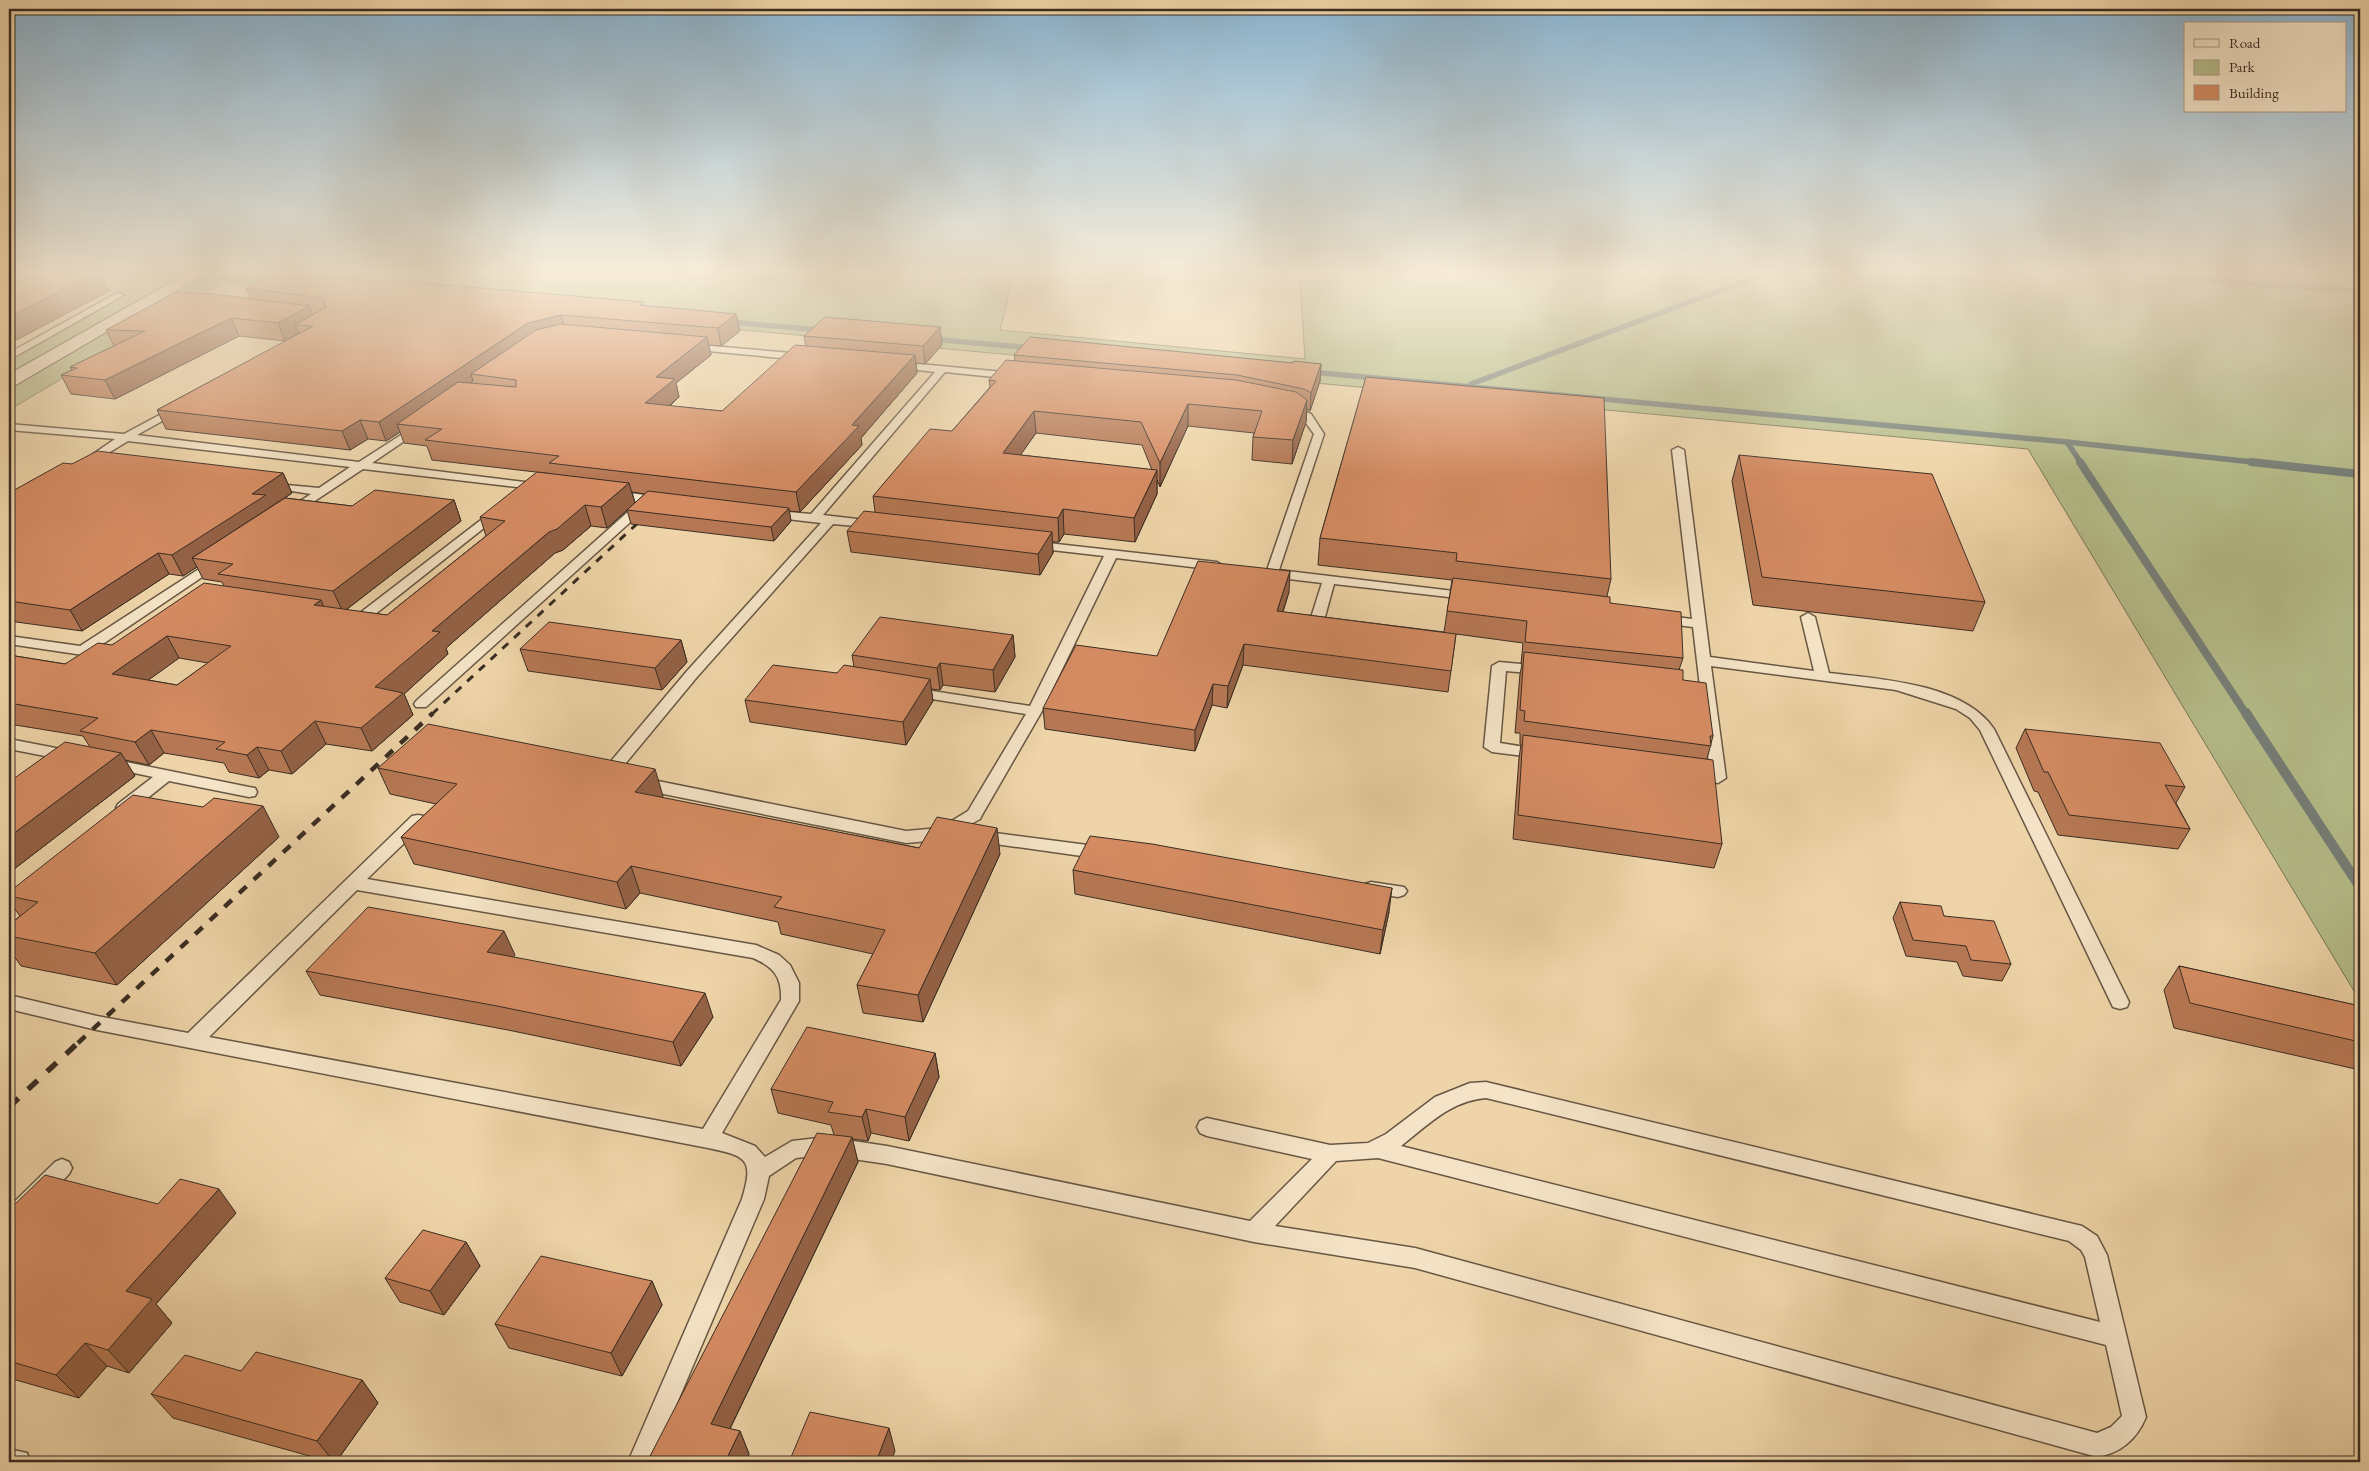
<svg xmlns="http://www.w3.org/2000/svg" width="2369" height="1471" font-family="'EB Garamond',serif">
<rect width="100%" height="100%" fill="#eed4a8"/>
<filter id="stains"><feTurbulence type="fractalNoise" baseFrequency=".004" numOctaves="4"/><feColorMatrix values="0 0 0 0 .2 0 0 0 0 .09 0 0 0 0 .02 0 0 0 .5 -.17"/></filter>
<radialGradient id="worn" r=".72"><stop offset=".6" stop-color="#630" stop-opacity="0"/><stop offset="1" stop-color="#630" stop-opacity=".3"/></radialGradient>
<path fill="#b5bd8a" stroke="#787556" d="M9,271H1015L1000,330L1305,359L1300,281L1443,279L1440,271H2360V1001L2028,449L224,282L9,410V354L119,292L9,281Z"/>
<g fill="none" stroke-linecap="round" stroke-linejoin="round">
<g stroke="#767f79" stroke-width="5.5">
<path d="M149,271L271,282"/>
<path d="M2073,271L2360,291"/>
<path d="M728,322L822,330"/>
<path d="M932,339L1031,348"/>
<path d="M1311,372L2067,442L2262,463"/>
<path d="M1471,384L1772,271"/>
<path d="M2067,442L2081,463"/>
</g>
<g stroke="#767f79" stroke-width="8">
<path d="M2080,462L2246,714"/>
<path d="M2251,462L2360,474"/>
</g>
<path stroke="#767f79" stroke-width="10" d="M2246,713L2360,887"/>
<g stroke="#675744" stroke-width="3">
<g id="lane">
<path d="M117,293L124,295L9,360V353Z"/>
<path d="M689,344L803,354L808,357L803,360L686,349V345Z"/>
<path d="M898,362L1014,373L1019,376L1014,379L945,372L823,515L874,521L878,522L880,525L878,528L833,524L697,677L625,764V773L628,775L906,831L940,828L968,811L1026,714L913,696L906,692L913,688L1030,706L1104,556L1034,548L1028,544L1030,541L1217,562L1223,566L1217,570L1116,558L1042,711L982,815L980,819C951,835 939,841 906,843L629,787C617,784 603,773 612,760L687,671L821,523L770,517L764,513L766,510L811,514L935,372L894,367L893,365Z"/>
<path d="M178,405L182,406V410L137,435L359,462L418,424L422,425V429L372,463L541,484L547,487L541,490L363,469L292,516L288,515V509L311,494L265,487V483L319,488L350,467L128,441L87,466L83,465V461L115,439L9,430V424L124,434Z"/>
<path d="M1288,405L1311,414L1324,434L1279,570L1470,593L1477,597L1475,600L1334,584L1323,624L1321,627H1311L1309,624L1322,583L1272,577L1266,573L1314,434L1303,419L1284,410V406Z"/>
<path d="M1678,447L1684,450L1710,657L1814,671L1801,617L1808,613L1815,617L1829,673C1879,679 1963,683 1994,729L2129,1002L2127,1007L2120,1009L2113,1007L1980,730L1970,718L1956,709L1896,690L1711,666L1726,778L1718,783L1691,779L1688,775L1691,771L1710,772L1693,627L1661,623L1654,619L1661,615L1692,619L1672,450Z"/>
<path d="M614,491L661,497L667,501L661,505L648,503L647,507L426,707H416L414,704L416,701L639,502L610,497V493Z"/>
<path d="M490,513L496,517L494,520L364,623L346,622L344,619L346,616H356Z"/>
<path d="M216,558L220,559L222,562L220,565L88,654L83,655L9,644V636L80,646Z"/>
<path d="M1499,662L1541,666L1548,670L1541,674L1506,671L1500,743L1544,750L1547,753L1544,756L1539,758L1492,752L1484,747L1492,666Z"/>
<path d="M9,739L71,751L79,756L71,761L9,749Z"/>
<path d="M111,759L249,787L255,788L257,792L255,796L249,797L169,781L130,812H118L116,808L118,804L153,777L106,767L103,764Z"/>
<path d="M418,815L424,816L426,820L424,824L367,879L756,945L779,955L790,965L799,983V1001L722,1133L755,1146L765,1157L792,1141L826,1137L887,1146L1250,1221L1312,1159L1207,1136L1200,1133L1197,1127L1200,1121L1207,1118L1330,1145L1368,1143L1386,1134L1435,1097L1470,1083L1486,1082L2082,1226L2097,1236L2107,1255L2146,1417C2137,1439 2121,1453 2097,1457L1415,1268L1254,1242L887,1164L826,1155L796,1158L769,1176L764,1199L652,1462H628L742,1199C754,1159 747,1156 708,1148L97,1030L9,1009V995L97,1016L188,1033L412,816ZM357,890L753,958C774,967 782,977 781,1000L703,1129L209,1037ZM1486,1098L2069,1241L2081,1250L2085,1257L2100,1322L1401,1146C1428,1125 1450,1101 1486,1098ZM1378,1158L2106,1345L2122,1416L2111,1427L2097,1433L1415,1248L1275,1226L1336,1161Z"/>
<path d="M980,831L1103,847L1109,849L1111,853L1109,857L1103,859L974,841L972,837L974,833Z"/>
<path d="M1371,882L1404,887L1407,891L1404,895L1398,897L1365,892L1362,888L1365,884Z"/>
<path d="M62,1159L69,1162L72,1168L69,1174L17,1228L9,1231V1207L55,1162Z"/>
<path d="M9,1449L27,1453L30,1462H9Z"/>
</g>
</g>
<g stroke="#3a2d23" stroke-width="2">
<path id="secondary" d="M191,271H210L16,385L9,387V374Z"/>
</g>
<use href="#lane" fill="#f4e3c6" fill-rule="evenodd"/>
<use href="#secondary" fill="#f4e3c6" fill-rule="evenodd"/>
<path stroke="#3a2d23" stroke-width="3" stroke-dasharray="8 8" stroke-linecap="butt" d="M432,714L640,521"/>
<path stroke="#3a2d23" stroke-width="4.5" stroke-dasharray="10 10" stroke-linecap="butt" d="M78,1043L433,713"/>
<path stroke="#3a2d23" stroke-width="5.5" stroke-dasharray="13 13" stroke-linecap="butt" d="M9,1107L80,1041"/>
</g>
<g fill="#b67854" stroke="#3a2d23" fill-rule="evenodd">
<path d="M393,283L645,306L740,331L721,346L708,345L711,355L676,383L679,397L670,406L722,411L806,346L804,336L942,345L925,364L916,363L917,373L861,438L862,445L800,512L789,511L791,521L774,541L631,524L627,510L607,528L591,526L563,550L555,553L446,648L448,654L404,694L413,715L372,751L326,744L292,774L269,770L259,778L229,772L224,763L164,753L149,765L125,760L135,776L9,873V782L90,747L83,736L9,724V655L65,664L112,645L224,586L222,582L203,579L197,567L183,576L169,574L82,631L9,621V493L72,464L283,473L292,493L285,498L352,506L454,500L461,521L346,610L387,615L486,536L480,517L553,474L432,460L427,446L404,443L400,432L386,441L368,439L350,450L166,429L157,410L299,334V333L285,341L239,336L115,399L71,394L61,375L72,370L70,367L114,346L106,330L250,298L246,288ZM632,492L645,494L635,503ZM179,658L208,663L177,685L148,680Z"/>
<path d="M1014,355L1293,363L1321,364L1320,381L1310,411L1307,409L1306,422L1292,464L1252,460L1253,437L1254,433L1188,426L1160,487L1157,480V494L1135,542L1064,534L1059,542H1052L1053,553L1040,575L851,552L847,531L875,512L873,496L952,431L990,387L989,380L1015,360ZM1036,433L1142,445L1152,470L1020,455Z"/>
<path d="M1366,377L1611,579L1607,596L1610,603L1683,658L1679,670L1683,680L1713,736L1707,759L1722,844L1714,868L1513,839L1519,758L1521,744H1520V733H1515L1520,674L1522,664H1521L1523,643L1456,634L1448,692L1243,665L1227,708L1212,705L1195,751L1045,729L1043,708L1157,656L1289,592L1283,612L1444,632L1452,580L1318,565L1320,538Z"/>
<path d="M1739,455L1985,602L1973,631L1753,605L1732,481Z"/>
<path d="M1013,635L1015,657L995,692L943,685L940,690L931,689L933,701L906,745L750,722L745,700L837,673L854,667L852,655Z"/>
<path d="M681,640L687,662L662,690L528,671L520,649Z"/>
<path d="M2025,729L2185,787L2176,803L2190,829L2178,849L2058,835L2038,792L2034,791L2016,748Z"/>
<path d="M378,768L663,796L662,798L919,848L1000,854L923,1022L863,1013L857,985L873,954L781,934L778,922L640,893L626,909L414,864L401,837L436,804L390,794Z"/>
<path d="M279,837L117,985L21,966L9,949V925L20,916L9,901V892Z"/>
<path d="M1073,870L1389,912L1380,954L1075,894Z"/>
<path d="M1900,902L1944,916L2011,964L2002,981L1963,976L1957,962L1906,956L1893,918Z"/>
<path d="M515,955L513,957L713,1017L681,1066L508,1030L320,995L306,971Z"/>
<path d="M2179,966L2360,1006V1070L2174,1028L2164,990Z"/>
<path d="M935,1053L939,1077L909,1141L871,1133L868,1141L852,1139L858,1162L730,1429L740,1431L749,1454L745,1462H647L834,1135L831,1125L778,1113L771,1089Z"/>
<path d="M9,1210L236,1213L156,1304L172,1323L129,1373L107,1366L79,1398L9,1378Z"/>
<path d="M466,1242L480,1266L444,1315L400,1302L385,1278Z"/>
<path d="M652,1281L662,1305L622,1376L509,1348L495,1324Z"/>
<path d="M241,1371L362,1380L378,1403L336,1462H331L173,1418L151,1394Z"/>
</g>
<g fill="#946145" stroke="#3a2d23">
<path d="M99,271L109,291L9,344V317Z"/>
<path d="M309,306L316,323L295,325L299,333L285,341L278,323Z"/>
<path d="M736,314L740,331L721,346L718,328Z"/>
<path d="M561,315L566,332L471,374L473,381L409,425L397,424L400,432L386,441L379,422L528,323Z"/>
<path d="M231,318L239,336L115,399L105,380Z"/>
<path d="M940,327L942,345L925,364L923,346Z"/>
<path d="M707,337L711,355L676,383L679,397L650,422L645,403L656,377Z"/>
<path d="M915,355L917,373L861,438L862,445L800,512L796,492L852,425Z"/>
<path d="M1321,364L1320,381L1310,411L1311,393Z"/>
<path d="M1307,400L1306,422L1292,464L1293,440Z"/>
<path d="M1188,404V426L1160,487V463Z"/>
<path d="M1034,411L1036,433L1005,477L1003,453Z"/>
<path d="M360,420L368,439L350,450L342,431Z"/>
<path d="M1157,470V494L1135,542L1134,518Z"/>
<path d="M283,473L292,493L192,558L197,567L183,576L172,555L252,494Z"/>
<path d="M629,483L635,503L607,528L601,507Z"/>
<path d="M454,500L461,521L343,612L333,591Z"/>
<path d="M585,505L591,526L563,550L555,553L446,648L448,654L404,694L413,715L372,751L361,728L375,687L432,631L549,532Z"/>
<path d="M789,508L791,521L774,541L771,527Z"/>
<path d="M1063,509L1064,534L1059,542L1058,518Z"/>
<path d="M1052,532L1053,553L1040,575L1038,554Z"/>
<path d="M158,553L169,574L82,631L70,610Z"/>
<path d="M1290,571L1289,592L1276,632L1277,611Z"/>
<path d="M321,600L330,622L314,605Z"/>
<path d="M1013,635L1015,657L995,692L993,670Z"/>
<path d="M167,636L179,658L125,697L112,674Z"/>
<path d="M681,640L687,662L662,690L655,668Z"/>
<path d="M1244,644L1243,665L1227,708L1228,686Z"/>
<path d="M940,663L943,685L940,690L937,668Z"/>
<path d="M930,679L933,701L906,745L903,722Z"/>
<path d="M1213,684L1212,705L1195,751V730Z"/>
<path d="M315,721L326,744L292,774L281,751Z"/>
<path d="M151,730L164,753L149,765L135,742Z"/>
<path d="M257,747L269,770L259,778L247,755Z"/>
<path d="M121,753L135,776L9,873V837Z"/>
<path d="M655,769L663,796L643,819L635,792Z"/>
<path d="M263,806L279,837L117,985L95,953Z"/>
<path d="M997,828L1000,854L923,1022L918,995Z"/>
<path d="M631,866L640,893L626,909L617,882Z"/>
<path d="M1392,888L1389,912L1380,954L1383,930Z"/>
<path d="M504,931L515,955L498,976L487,952Z"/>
<path d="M705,993L713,1017L681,1066L673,1042Z"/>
<path d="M935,1053L939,1077L909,1141L905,1117Z"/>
<path d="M866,1109L871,1133L868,1141L862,1117Z"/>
<path d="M852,1137L858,1162L721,1447L711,1424Z"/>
<path d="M219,1189L236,1213L156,1304L172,1323L129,1373L108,1350L126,1291Z"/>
<path d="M466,1242L480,1266L444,1315L430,1291Z"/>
<path d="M652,1281L662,1305L622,1376L611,1353Z"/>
<path d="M85,1343L107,1366L79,1398L56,1375Z"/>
<path d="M362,1380L378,1403L336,1462H334L317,1441Z"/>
<path d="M889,1428L895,1451L891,1462H876Z"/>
<path d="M740,1431L749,1454L745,1462H725Z"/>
</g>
<g fill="#d48b62" stroke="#3a2d23" fill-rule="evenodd">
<path d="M41,271H99L9,317V287Z"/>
<path d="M280,272L393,283L398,281L644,302L640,305L736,314L718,328L561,315L528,323L379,422L360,420L342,431L157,410L313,326L295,325L326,307L323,298L246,288Z"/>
<path d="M176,292L213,294L309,306L278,323L231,318L105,380L61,375L77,368L70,367L145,331L106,330Z"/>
<path d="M825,317L940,327L923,346L804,336Z"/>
<path d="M561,324L707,337L656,377L675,379L645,403L722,411L795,345L915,355L852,425L859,426L796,492L549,463L559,456L425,440L442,429L397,424L458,382L516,387V380L471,374L536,330Z"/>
<path d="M1030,337L1293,363L1294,361L1321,364L1311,393L1304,389L1237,375L1014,355Z"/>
<path d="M1006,360L1236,380L1296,392L1307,400L1293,440L1253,437L1262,411L1188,404L1160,463L1141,422L1034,411L1003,453L1157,470L1134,518L1063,509L1058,518L873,496L930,429L952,431L996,381L989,380Z"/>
<path d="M1366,377L1604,398L1611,579L1456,561L1457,553L1320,538Z"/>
<path d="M97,451L283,473L252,494L266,495L172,555L158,553L70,610L9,601V493L63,463L72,464Z"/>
<path d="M1739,455L1932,474L1985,602L1762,577Z"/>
<path d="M537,472L629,483L601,507L585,505L557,529L549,532L432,631L440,632L375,687L403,693L361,728L315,721L281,751L257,747L247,755L216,749L225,742L151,730L135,742L80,731L98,718L9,703V655L65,664L98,643L112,645L204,583L321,600L314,605L387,615L505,521L480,517ZM167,636L231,646L177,685L112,674Z"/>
<path d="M375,490L454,500L333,591L218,574L233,564L192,558L285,498L352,506Z"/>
<path d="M648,491L789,508L771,527L627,510Z"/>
<path d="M864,511L1052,532L1038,554L847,531Z"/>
<path d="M1198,561L1290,571L1277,611L1456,634L1451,671L1244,644L1228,686L1213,684L1195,730L1043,708L1076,645L1157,656Z"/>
<path d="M1453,578L1610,597V603L1681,612L1683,658L1525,642L1527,621L1447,611Z"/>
<path d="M880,617L1013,635L993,670L940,663L937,668L852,655Z"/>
<path d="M549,622L681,640L655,668L520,649Z"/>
<path d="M1524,652L1683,670V680L1706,683L1713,736H1710L1711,746L1524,721L1525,711L1520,710Z"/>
<path d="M773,665L837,673L844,665L930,679L903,722L745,700Z"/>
<path d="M428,724L655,769L635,792L919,848L937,817L997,828L918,995L857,985L885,930L774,907L782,897L631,866L617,882L401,837L457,784L378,768Z"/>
<path d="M2025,729L2160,743L2185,787L2165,785L2190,829L2069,815L2048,772H2044Z"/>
<path d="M1523,735L1713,760L1722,844L1518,815Z"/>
<path d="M65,742L121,753L9,837V782Z"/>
<path d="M133,795L203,807L214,798L263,806L95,953L9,936V925L38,902L9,896V892Z"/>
<path d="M1090,836L1152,844L1392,888L1383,930L1073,870Z"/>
<path d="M1900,902L1941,906L1944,916L1994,921L2011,964L1971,960L1966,946L1913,940Z"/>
<path d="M368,907L504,931L487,952L705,993L673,1042L497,1006L306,971Z"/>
<path d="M2179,966L2360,1006V1042L2190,1003Z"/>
<path d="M807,1027L935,1053L905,1117L866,1109L862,1117L828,1112L833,1102L771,1089Z"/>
<path d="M817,1133L852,1137L711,1424L740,1431L725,1462H647Z"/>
<path d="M45,1175L158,1204L180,1179L219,1189L126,1291L152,1299L108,1350L85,1343L56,1375L9,1361V1210Z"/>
<path d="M423,1230L466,1242L430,1291L385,1278Z"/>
<path d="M541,1256L652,1281L611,1353L495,1324Z"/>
<path d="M256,1352L362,1380L317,1441L151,1394L185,1355L241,1371Z"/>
<path d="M810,1412L889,1428L876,1462H789Z"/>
</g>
<linearGradient id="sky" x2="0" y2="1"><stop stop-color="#8ab5d3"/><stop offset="0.57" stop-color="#f7ecd8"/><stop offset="1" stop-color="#f7ecd8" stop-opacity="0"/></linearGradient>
<rect width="2369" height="477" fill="url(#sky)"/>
<rect width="2369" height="1471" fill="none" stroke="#eed4a8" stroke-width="30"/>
<rect x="10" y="10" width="2349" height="1451" fill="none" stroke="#3a2d23" stroke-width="2.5"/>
<rect x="15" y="15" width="2339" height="1441" fill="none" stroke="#3a2d23"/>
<rect x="2184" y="22" width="162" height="90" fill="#f4e3c6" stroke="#aa9a85"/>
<rect x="2194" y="39" width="25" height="8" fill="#f4e3c6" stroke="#aa9a85"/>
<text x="2229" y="48" font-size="15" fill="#3a2d23">Road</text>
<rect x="2194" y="60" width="25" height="15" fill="#b5bd8a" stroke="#aa9a85"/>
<text x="2229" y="72" font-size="15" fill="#3a2d23">Park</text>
<rect x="2194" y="85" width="25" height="15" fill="#d48b62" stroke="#aa9a85"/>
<text x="2229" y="98" font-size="15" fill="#3a2d23">Building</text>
<rect width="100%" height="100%" filter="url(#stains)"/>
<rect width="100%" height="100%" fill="url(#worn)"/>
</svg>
